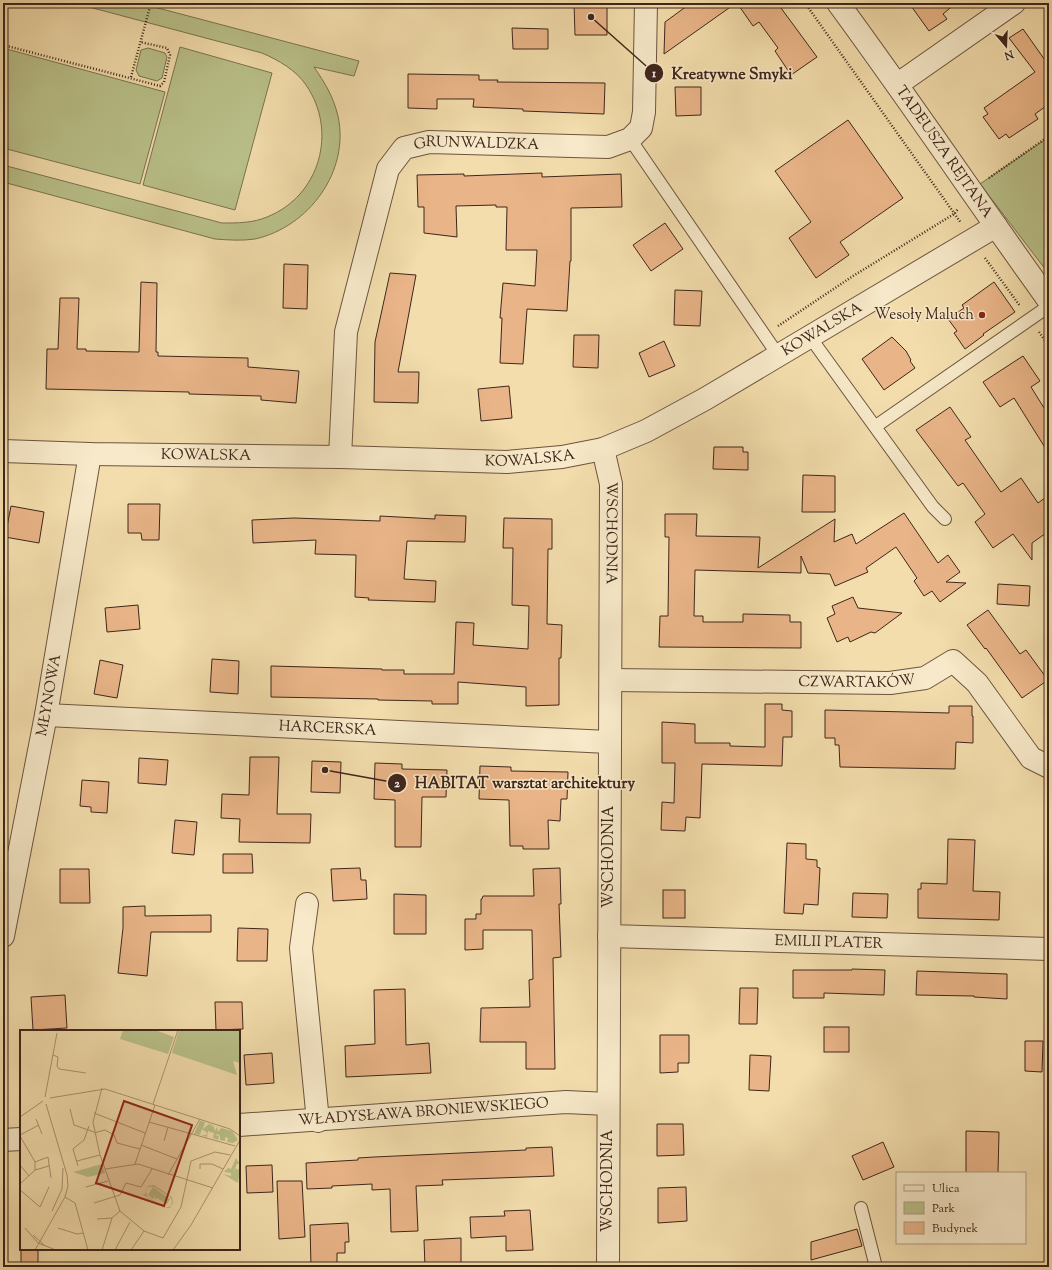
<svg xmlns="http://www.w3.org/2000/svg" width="1052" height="1270" font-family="'Sorts Mill Goudy',serif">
<rect width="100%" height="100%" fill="#f3ddac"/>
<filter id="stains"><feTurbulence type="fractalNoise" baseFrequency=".005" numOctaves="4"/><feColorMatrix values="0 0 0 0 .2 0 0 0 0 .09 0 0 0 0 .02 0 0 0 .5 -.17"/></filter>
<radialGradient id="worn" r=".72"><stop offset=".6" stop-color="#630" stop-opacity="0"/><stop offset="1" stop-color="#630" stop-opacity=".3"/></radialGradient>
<g fill="#bac18a" stroke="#7c7452">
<path d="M74,3H139L359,61L354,76L314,67C325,83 333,96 338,116C350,171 309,227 255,239C242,241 228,240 215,239L3,182V165L222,223C238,223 253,223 267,217C320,196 338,131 306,85C296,70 278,60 262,53Z"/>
<path d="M180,47L272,73L235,210L143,185Z"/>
<path d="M3,48L165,92L140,184L3,148Z"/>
<path d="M148,48L165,53L167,57L162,78L157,81L139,76L136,70L141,50Z"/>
<path d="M1049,137V274L980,184Z"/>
</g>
<g fill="#e9b588" stroke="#3f261b">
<path d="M574,3H607V35H575Z"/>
<path d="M691,3H736L664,54L665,22Z"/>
<path d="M737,3H788L781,8L817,57L791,75L775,51L778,48L759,22L753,26Z"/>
<path d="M909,3H956L943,14L947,19L929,31Z"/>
<path d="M512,28L548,29V49H513Z"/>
<path d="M1023,29L1047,63L1049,62V104L1035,114L1038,119L1009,138L1006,134L999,139L983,117L988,114L984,108L1035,72L1009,38Z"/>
<path d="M408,74L479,75V80H498L497,82L605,83L604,114L523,111V109L473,107L474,99H437V109L408,108Z"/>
<path d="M675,87H701V115L676,116Z"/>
<path d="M848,120L903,198L840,242L849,255L816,278L789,238L811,222L775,171Z"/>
<path d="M542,173V177L621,174L622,207L571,208V261H570L567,311L527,309L523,364L500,363L502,318H500L503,283L535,286L537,250H506L507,207H496V205L456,206L457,237L424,233V207H418L417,175L464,174V176Z"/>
<path d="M665,223L683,249L651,271L633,245Z"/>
<path d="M284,264L308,265L307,309L283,308Z"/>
<path d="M390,273L416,275L398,372H419L418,403L374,402L375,342Z"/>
<path d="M141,282L157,283L156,352H158V356L248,358V367L299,371L296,403L261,400V396L189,394V392L46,389L47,349H58L60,298H79L77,349H86V351L139,352Z"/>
<path d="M994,282L1015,312L983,334L984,335L965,349L954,333L957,331L948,319L964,308L962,305Z"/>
<path d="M675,290L702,291L700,326L674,325Z"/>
<path d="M574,335H599L598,368L573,367Z"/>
<path d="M892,337L906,351L911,360L910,361L915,368L884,390L862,359Z"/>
<path d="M664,341L675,366L649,377L639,353Z"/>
<path d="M1023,356L1040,381L1031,387L1049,416V454L1014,398L1000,407L983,382Z"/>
<path d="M509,386L512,418L481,421L478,389Z"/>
<path d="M950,407L971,437L965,440L1001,492L1021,478L1038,503L1049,495V531L1032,543V560L1013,534L993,548L975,522L985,514L963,483L958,486L916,430Z"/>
<path d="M714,447H743V452H748V470L713,469Z"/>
<path d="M803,475L835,476V512H802Z"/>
<path d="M128,504H160L159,540H142L141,533H128Z"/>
<path d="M11,506L44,512L39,543L5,537Z"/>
<path d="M904,513L938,563L948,555L960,572L946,582L966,583L940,602L932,591L924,596L914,581L917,578L896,547L866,568L868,572L835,586L830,574L808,573L801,556V573L695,570L694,616H703V622H743V614L790,615V622H801V648L659,647L660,616H668L669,537H665V514H697L696,536L760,537L758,568L835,519L834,542L852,534L856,544Z"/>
<path d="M435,515L466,516L465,542L407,541L404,579L436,581L435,602L368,600L369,598L355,597L356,555L315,554L316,540L253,543L252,520L294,518L380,521V516L435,519Z"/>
<path d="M504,518L552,519V549H548L547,624L562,625L561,658H559V705L526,706V687L458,682V704H432V701L378,700V699L271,697V666L382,669V670H404V674H454L456,622L474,623L473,645L528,649L529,606L512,605L513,548H503Z"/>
<path d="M998,584L1030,586L1029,606L997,604Z"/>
<path d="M853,597L858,608L902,613L875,633L871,632L850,642L848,637L837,642L827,618L835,614L832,606Z"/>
<path d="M138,605L140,629L107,632L105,608Z"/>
<path d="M988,610L1020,654L1026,650L1048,680L1022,698L986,648L985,649L967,625Z"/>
<path d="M212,659L239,661L238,694L210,692Z"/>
<path d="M100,660L123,665L117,698L94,694Z"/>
<path d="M765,704H782V710L792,711V737H783L782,766L702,764L700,818L686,817L685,831L661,830L662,802L674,803L675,763H662V722L695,724V743H730V746L765,747Z"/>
<path d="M949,706H972V716H973V743L956,742L955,769L840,767L839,745H835V738H825V710L949,713Z"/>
<path d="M250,757H279L277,814H311L310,843L239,842L240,819L221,818L222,794L249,795Z"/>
<path d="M139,758L168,760L166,785L138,783Z"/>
<path d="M312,761L341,762L340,793L311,792Z"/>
<path d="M375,763L402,764V769L447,770L446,797H422L421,847H395V800L374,799Z"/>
<path d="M480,766L511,767V771L568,772L567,799H561L560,821L548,820L549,849H523V846H510L509,800L479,799Z"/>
<path d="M82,780L109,782L107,813L91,812V807L80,806Z"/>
<path d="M175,820L197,822L194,855L172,853Z"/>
<path d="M948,839L975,840L973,891L1000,892L999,920L918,918V889H921V883L947,884Z"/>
<path d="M787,843L806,844V859L817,860V867L820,868L818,905L804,904L803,914L784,913Z"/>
<path d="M223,854H252L253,873H223Z"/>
<path d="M360,868L361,880H366L367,899L333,901L331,869Z"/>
<path d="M560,868L561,904H559L561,957L553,958L555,1069H526V1042H480L481,1008L530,1007L529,980L533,979L532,930H483V949L465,950V919H476V914H481V899H482L483,896H534L533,869Z"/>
<path d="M60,869H89L90,903H60Z"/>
<rect x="663" y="890" width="22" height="28"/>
<path d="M853,893L888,894L887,918L852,917Z"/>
<path d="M394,894L426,895V934H394Z"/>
<path d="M145,906V916L211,915V932H151L147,976L118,973L123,928V907Z"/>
<path d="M238,928L268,929L267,961H237Z"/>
<path d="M852,969L885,970L884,995L824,993V998H793V970H852Z"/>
<path d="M917,971L1007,974V999L974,997V996L916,995Z"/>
<path d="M740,988H758L757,1024H739Z"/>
<path d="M405,989L406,1045L429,1043L431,1073L346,1077L345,1046L375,1044L374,990Z"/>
<path d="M65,995L67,1028L33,1030L31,997Z"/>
<path d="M215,1002H242L243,1029L216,1030Z"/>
<rect x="824" y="1027" width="25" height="25"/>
<path d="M660,1035H689V1063H678V1072L660,1073Z"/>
<path d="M1025,1041H1043L1042,1072L1025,1071Z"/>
<path d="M272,1053L274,1083L246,1085L244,1055Z"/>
<path d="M750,1055L771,1056L769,1091L749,1090Z"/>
<path d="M657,1124H683L684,1155L657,1156Z"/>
<path d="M966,1131L999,1132L998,1173H966Z"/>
<path d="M883,1142L894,1167L863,1180L852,1156Z"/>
<path d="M552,1147L554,1176L442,1180L443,1185L416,1186L418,1231L391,1232L390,1189L372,1190V1184L332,1186V1188L307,1189L306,1163L358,1160V1158L374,1157L526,1150V1148Z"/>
<path d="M272,1165L273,1192L247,1193L246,1166Z"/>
<path d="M277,1181H302L305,1237L279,1239Z"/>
<path d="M686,1187L687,1221L658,1223V1188Z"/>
<path d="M530,1210L533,1250L506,1251V1236L471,1238L470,1217L505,1216L504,1211Z"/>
<path d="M348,1223L349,1242H345V1253H337V1267H311L310,1225Z"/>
<path d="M857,1229L862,1246L811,1260V1242Z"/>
<path d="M461,1238V1267H425L424,1240Z"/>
<rect x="21" y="1249" width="17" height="18"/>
</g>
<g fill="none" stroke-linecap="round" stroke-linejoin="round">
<g stroke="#6c543f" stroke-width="14">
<g id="service">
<path d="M630,139L778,355"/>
<path d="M810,337L933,507L945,519"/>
<path d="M876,426L1049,306"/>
<path d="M861,1208L876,1267"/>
</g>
</g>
<g stroke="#6c543f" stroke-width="24">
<g id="minor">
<path id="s1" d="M838,3C910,101 978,202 1049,301"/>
<path d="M898,84L1014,3"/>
<path id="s2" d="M603,449L611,484L608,1267"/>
<path id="s3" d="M3,451L90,454L340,457L507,462L562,457L603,449L646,431L705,399L996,226"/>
<path id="s4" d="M340,457L346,332L388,169L404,148L429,142L608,147L630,139L641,128L644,112L646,3"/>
<path id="s5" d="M611,680L890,683L925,678L953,661L977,683L1031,758L1049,767"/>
<path id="s6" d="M46,715L609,742"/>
<path d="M307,904L301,948L318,1121"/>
<path id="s7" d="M3,936L46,715L90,454"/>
<path id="s8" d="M609,936L1049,949"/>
<path id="s9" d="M239,1125L566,1102L608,1104"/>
<path d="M3,1140L21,1139"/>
</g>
</g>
<g stroke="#3f261b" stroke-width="2.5" stroke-dasharray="1 2" stroke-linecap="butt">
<path d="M805,3L961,223"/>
<path d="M3,45L160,86L164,82L170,55L167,48L140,42"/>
<path d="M131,77L151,3"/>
<path d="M989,178L1049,136"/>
<path d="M985,258L1020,306"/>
<path d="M778,326L853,276L954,214L958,209"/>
<path d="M1039,332L1049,346"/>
</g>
<use href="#service" stroke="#f7e9c9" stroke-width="12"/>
<use href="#minor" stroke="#f7e9c9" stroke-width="22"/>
</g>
<circle fill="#8f2418" stroke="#f7e9c9" stroke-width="1.5" cx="982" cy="315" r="4"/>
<g text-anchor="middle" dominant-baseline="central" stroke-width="3" stroke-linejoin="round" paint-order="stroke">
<g font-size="15" fill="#3f261b" stroke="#f7e9c9">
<text stroke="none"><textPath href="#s4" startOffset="393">GRUNWALDZKA</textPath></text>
<text stroke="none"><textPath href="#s1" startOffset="183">TADEUSZA REJTANA</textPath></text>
<text stroke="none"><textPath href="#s3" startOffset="851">KOWALSKA</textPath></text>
<text stroke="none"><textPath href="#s3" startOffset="203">KOWALSKA</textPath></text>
<text stroke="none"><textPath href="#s3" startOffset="527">KOWALSKA</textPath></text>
<text stroke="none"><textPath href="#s2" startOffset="85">WSCHODNIA</textPath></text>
<text stroke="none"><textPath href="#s5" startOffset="246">CZWARTAKÓW</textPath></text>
<text stroke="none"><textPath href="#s7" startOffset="245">MŁYNOWA</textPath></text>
<text stroke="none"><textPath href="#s6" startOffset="282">HARCERSKA</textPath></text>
<text transform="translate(609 857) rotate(-90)">WSCHODNIA</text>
<text stroke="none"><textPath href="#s8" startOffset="220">EMILII PLATER</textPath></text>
<text stroke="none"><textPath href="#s9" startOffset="185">WŁADYSŁAWA BRONIEWSKIEGO</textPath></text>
<text transform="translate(608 1181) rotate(-90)">WSCHODNIA</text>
</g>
<g font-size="15" fill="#3f261b" stroke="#f7e9c9" text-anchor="end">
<text x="974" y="315">Wesoły Maluch</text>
</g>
</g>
<g transform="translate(20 1030)">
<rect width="220" height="220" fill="#f3ddac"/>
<path d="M103,0H135L154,7L148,24L100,9ZM159,0H220V33L213,31L217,45L152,23ZM180,91L185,92L183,99L189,94L192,95L190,98L193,95L195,101L197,97L198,102L201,98L212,101L218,110L213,113L207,112L208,108L205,107V111L200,110V106L198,104L195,105L199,106L198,110L193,108L194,103L188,101L187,107L181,105H186L187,103L182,99L180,105L174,104ZM216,128L220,134H217L213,143L216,138L218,140L220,138L218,153L203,144L211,146V143L204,142L208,138L211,139ZM82,134L85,143L68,147L53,142ZM134,155L152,167L153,173L150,178H144L122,164H125L128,156ZM128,157H134L150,167L152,171L151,176L145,178L128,167L126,162ZM133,157L150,169L147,174L137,168L135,170V166L133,169L128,165Z" fill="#bac18a" fill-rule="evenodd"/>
<path fill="none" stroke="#ab9472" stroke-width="1" d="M33,25L38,27L37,36L39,39L66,43M82,58L73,92L80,125L100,181L124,201L143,208L161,177L171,131L195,122L210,125M25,67L37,3M30,68L85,59L210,99L220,106M133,74L158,0M50,79L54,95L74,102M74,83L125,103M0,87L23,71M16,89L22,104M129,92L215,116M74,103L85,100L94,105L97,113L120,119M0,105L19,95M0,106L15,132V140M144,111L148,97M121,115L157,129M57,131L80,125M15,132L28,127L31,148M115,134L135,75M0,135L9,146M58,136L53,119L64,110L69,96M85,139L118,134L193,158M180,139V134H192L203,139M148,145L180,89M0,154L15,140L29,136M66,157L88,151M0,160L20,177L29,157M45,167L55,173L68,220M74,173L100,165L106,153L121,157L132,139M32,181L42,159L43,138M77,189L92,188M5,198L18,213L36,220M38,198L57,204L63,203M13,205L24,215M15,220L45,167L48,156L47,145L26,74M82,220L92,188L100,181M95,220L110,192M111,220L124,201M153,220L171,195L220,110"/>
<path fill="#8f2418" fill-opacity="0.15" stroke="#8f2418" stroke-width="2" d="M104,71L172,95L144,176L76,153Z"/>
<rect width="220" height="220" fill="none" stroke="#3f261b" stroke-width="2"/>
</g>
<path fill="none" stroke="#3f261b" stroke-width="1.5" d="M591 17L654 73M325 770L397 783"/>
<g fill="#3f261b" stroke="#f7e9c9" stroke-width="1.5">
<circle cx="591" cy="17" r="4"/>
<circle cx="325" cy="770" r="4"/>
<circle cx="654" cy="73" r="10"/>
<circle cx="397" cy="783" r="10"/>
</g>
<g font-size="12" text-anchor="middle" font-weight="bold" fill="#fff">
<text x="654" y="77">1</text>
<text x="397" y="787">2</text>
</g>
<g font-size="16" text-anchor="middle" font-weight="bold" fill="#3f261b" stroke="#f7e9c9" stroke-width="3" stroke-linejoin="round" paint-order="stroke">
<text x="732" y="79">Kreatywne Smyki</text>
<text x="525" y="788">HABITAT warsztat architektury</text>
</g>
<rect width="1052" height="1270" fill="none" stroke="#f3ddac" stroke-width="16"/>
<rect x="4" y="4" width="1044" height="1262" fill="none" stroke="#3f261b" stroke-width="2"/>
<rect x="8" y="8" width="1036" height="1254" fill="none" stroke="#3f261b"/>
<rect x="896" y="1172" width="130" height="72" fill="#f7e9c9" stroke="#ad9b83"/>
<rect x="904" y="1185" width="20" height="6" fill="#f7e9c9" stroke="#ad9b83"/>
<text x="932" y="1192" font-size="12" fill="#3f261b">Ulica</text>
<rect x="904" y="1202" width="20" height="12" fill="#bac18a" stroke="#ad9b83"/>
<text x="932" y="1212" font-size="12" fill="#3f261b">Park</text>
<rect x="904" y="1222" width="20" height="12" fill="#e9b588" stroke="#ad9b83"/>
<text x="932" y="1232" font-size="12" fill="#3f261b">Budynek</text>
<g transform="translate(1006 46) rotate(161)" stroke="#f7e9c9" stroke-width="3" paint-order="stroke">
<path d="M0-3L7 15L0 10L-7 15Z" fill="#3f261b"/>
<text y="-6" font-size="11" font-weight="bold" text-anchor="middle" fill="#3f261b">N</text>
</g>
<rect width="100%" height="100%" filter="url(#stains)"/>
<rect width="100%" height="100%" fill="url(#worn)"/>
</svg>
